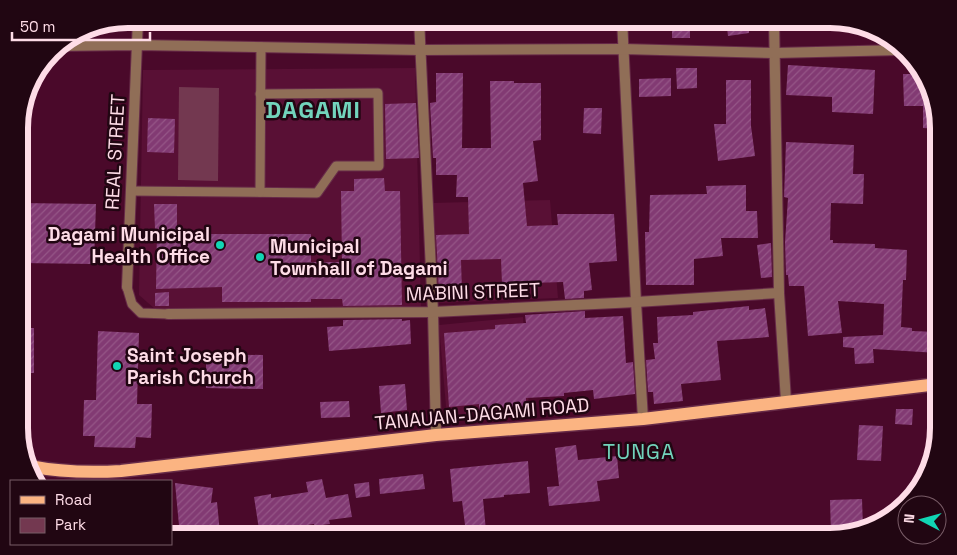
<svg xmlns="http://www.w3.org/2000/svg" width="957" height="555" font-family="'Space Grotesk',sans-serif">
<defs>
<pattern id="building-hatch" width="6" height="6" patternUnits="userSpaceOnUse" patternTransform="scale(1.25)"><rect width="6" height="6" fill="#823a73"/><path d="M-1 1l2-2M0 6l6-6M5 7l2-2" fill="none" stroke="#955687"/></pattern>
</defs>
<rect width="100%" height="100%" fill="#4a092a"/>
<g fill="#591035">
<path d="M415,68L421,308L155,309L139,295L143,70Z"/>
<path d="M550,200L558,298L436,303L431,203Z"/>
<path d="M523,317L529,410L447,418L439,325Z"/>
</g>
<path fill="#733850" d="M179,87L219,88L218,181L178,180Z"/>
<g fill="url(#building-hatch)">
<rect x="672" y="19" width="18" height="19"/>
<path d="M726,19H748L749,33L728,36Z"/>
<path d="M788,65L875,70L873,114L832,112V97L786,95Z"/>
<path d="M676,68H697V88L677,89Z"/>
<path d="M436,73H463L462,148H491L490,81H514V83H541V140L533,141L538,181L523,183L527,226L558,225L557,214H614L617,261L589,263L592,290L584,291V298L565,299L563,282L502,284L501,259L461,260L462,292L439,293L436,235L469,234L468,197H456L457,175H436V158H433L430,103L436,102Z"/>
<path d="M903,74H922L938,120V129L923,128V106H904Z"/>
<path d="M671,78V96L639,97V79Z"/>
<path d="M726,80H751V126L755,156L718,161L714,124H726Z"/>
<path d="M416,103L419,158L386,159L385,104Z"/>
<path d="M584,108H602L601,134L583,133Z"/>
<path d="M148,118L175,119L174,153L147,152Z"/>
<path d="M786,142L854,145L853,174H864L863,204L831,203L830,240H833V243L875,244V248L907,250L906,280H903L901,327L912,328V331L938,332V353L873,349L874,363L855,364L854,348L843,347V337L883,335L884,304L838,301L842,333L808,336L804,286H789L788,275H786L785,242L788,198L784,197Z"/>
<path d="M384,178L385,191H400L402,305L343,306L342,299H311V302H222V287L156,289L157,229H155L154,204H177V239L209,240V234H311V262H342L341,191H354V179Z"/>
<path d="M746,185V211H757L758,238H721L723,256L694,259V285H646L645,232H649L650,195L707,194L706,186Z"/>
<path d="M20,203L96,204L94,264L20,263Z"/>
<path d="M771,243L772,277L761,278L757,245Z"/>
<path d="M169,292V306H155V293Z"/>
<path d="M749,306V310L765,308L769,337L717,341L721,380L681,384L683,401L654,404L653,392H648L646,360L655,359L653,343H658L657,317L693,315V312Z"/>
<path d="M585,311V318L623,316L626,363L633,362L635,394L594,399L593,390L564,393V396L526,398V406L479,410V404L449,407L444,333L495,329V325L526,323L525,315Z"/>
<path d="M402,319V321L410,320L411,344L329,351L327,327L343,326V320Z"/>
<rect x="20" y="328" width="14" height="45"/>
<path d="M98,331L139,333L137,404H152L151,438L136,437L135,448L94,447L95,436H83L84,400H96Z"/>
<path d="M206,354L263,355V389L206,388Z"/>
<path d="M405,384L407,410L381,413L379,386Z"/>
<path d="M349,401L350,417L321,418L320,402Z"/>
<path d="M896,409H913L912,425L895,424Z"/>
<path d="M859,425L883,426L881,461L857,460Z"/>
<path d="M576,445L578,460L617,456L619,478L597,481L600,501L549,506L547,487L559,486L555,448Z"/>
<path d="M528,461L530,493L504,495V497L483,499L486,531L466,533L462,501L453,502L450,469Z"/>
<path d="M423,474L425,489L380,494L379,479Z"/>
<path d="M322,479L326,498L348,494L352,517L329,520L330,524L314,526V524L276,530L277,536H260L254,497L271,494V498L308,492L306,482Z"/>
<path d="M369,482L370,496L356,498L354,484Z"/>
<path d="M175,483L213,488L211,503L217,502L220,533L180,536Z"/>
<path d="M862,499L863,528L836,536H831L830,500Z"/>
</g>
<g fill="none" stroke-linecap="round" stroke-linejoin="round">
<g stroke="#672b48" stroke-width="11">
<g id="service">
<path d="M131,191L317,193L336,166H379L378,93L260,94"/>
<path d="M260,192L261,47"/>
<path d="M127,287L132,304L141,313L168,314"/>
</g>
</g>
<g stroke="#672b48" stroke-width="12">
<g id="minor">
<path d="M419,19L433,312L436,435"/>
<path d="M622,19L636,302L643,419"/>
<path d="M774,19L779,293L786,401"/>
<path d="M127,287L138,19"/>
<path d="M168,314L433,312L636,302L779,293"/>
</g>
</g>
<g stroke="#672b48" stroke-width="12">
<path id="tertiary" d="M55,46L137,45L420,50L623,49L775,53L901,50"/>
</g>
<g stroke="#672b48" stroke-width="15">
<path id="primary" d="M29,466C60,472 89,473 121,471L436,435L643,419L938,384"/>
</g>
<use href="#service" stroke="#906e57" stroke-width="9"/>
<use href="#minor" stroke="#906e57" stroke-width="10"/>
<use href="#tertiary" stroke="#906e57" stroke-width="10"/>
<use href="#primary" stroke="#fbb482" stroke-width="12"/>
</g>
<g fill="#11d5b4" stroke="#210612" stroke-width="2">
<circle cx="220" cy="245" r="5"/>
<circle cx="260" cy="257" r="5"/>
<circle cx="117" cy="366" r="5"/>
</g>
<g text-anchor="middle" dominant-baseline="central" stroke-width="5" stroke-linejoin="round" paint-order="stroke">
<g font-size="19" fill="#fedce7" stroke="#210612">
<text transform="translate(115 152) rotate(-87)">REAL STREET</text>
<text transform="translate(473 292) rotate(-2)">MABINI STREET</text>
<text transform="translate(482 414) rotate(-5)">TANAUAN-DAGAMI ROAD</text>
</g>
<g font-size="19" font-weight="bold" fill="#fedce7" stroke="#210612" text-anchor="start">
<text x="210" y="234" text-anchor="end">Dagami Municipal<tspan x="210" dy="22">Health Office</tspan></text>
<text x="270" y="246">Municipal<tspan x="270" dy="22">Townhall of Dagami</tspan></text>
<text x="127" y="355">Saint Joseph<tspan x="127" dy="22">Parish Church</tspan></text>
</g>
<g font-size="21" letter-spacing="1" fill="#72d4bc" stroke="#210612">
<text x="639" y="451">TUNGA</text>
</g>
<g font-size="24" font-weight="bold" letter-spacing="1" fill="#72d4bc" stroke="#210612">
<text x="313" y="109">DAGAMI</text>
</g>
</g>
<path d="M0 0H957V555H0ZM128 28H830A100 100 0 0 1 930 128V428A100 100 0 0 1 830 528H128A100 100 0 0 1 28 428V128A100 100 0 0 1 128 28Z" fill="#210612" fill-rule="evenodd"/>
<path fill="none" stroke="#fedce7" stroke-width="6" d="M128 28H830A100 100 0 0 1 930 128V428A100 100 0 0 1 830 528H128A100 100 0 0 1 28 428V128A100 100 0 0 1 128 28Z"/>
<rect x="10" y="480" width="162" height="65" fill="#210612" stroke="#795c67"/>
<rect x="20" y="496" width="25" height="8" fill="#fbb482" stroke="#795c67"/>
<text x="55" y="505" font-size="15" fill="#fedce7">Road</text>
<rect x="20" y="518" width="25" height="15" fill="#733850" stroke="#795c67"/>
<text x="55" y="530" font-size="15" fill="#fedce7">Park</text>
<g transform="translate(922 520) rotate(276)"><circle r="24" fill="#210612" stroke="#795c67"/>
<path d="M0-4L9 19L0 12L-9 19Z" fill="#11d5b4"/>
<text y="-8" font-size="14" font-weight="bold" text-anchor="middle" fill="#fedce7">N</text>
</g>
<path d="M12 32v8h138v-8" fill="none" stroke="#fedce7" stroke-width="2.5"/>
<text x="20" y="32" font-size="15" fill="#fedce7" stroke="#210612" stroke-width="4" paint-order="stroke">50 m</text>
</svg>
